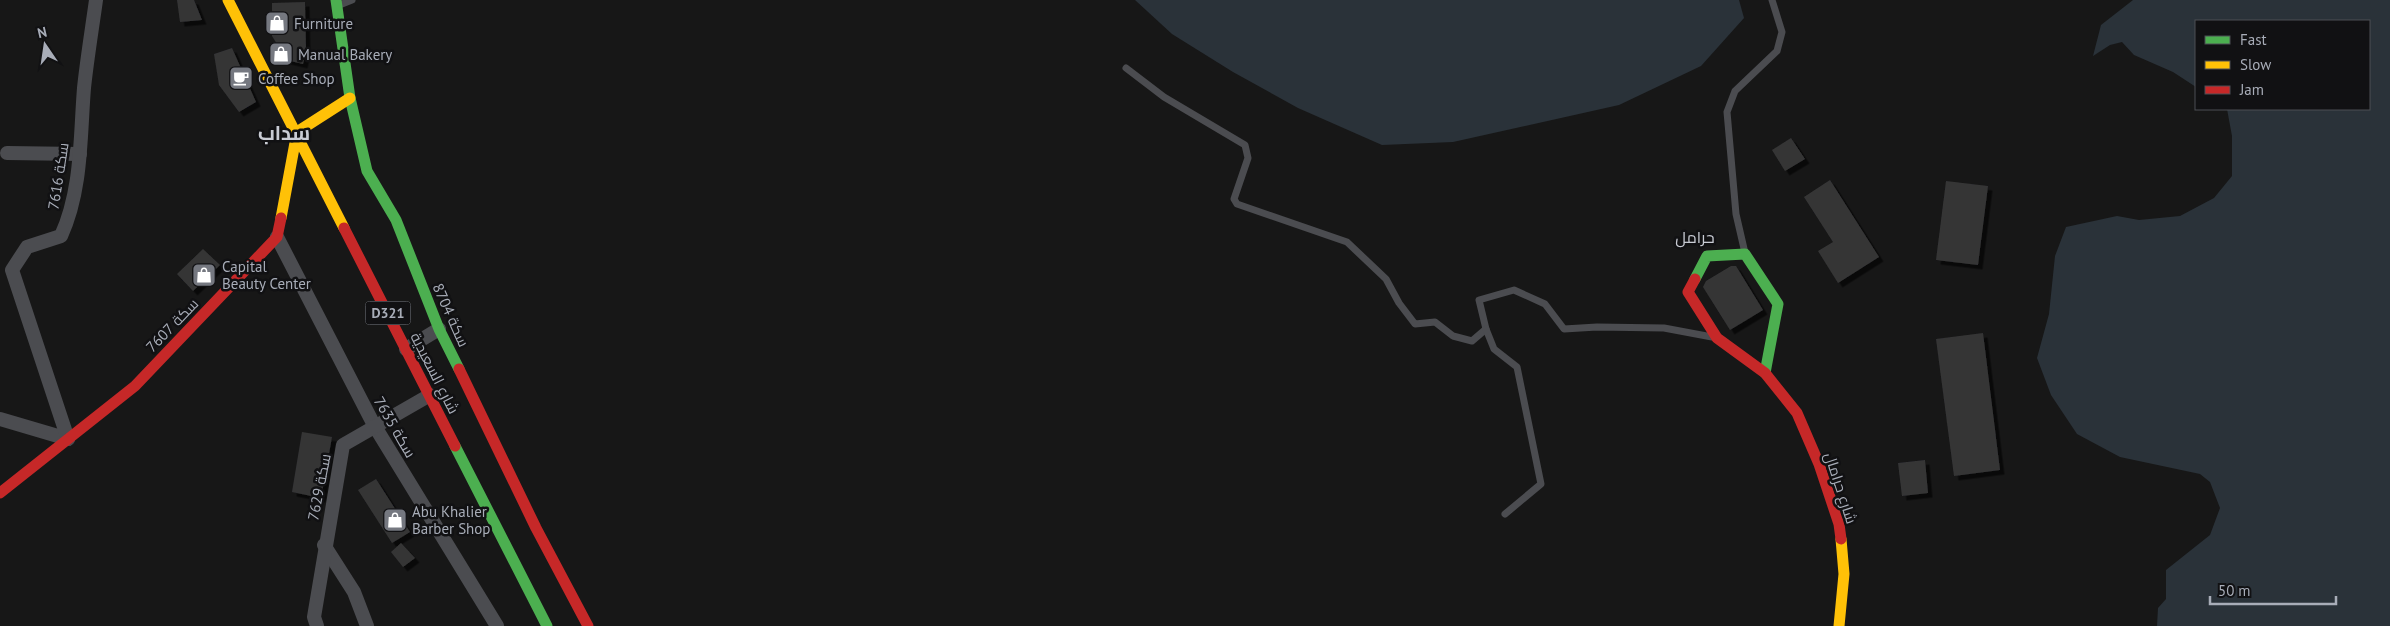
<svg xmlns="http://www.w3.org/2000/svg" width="2390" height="626" font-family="'PT Sans',Cairo,sans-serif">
<defs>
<filter id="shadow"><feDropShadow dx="4.5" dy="4.5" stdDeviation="0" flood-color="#0009"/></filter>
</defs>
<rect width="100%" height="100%" fill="#171717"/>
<g fill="#2a3239">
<path d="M1135,0H1739L1744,18L1701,66L1619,105L1453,142L1382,145L1298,108L1233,72L1172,34Z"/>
<path d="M2133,0H2390V626H2157L2158,608L2166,599V570L2210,535L2220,508L2210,482L2200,474L2120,457L2077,434L2051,395L2037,358L2049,314L2055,256L2066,227L2117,216L2139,220L2180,216L2214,198L2232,176V136L2227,109H2369V21H2196V87L2173,72L2134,55L2122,42L2110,45L2093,56L2101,25Z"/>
</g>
<g fill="#353536" filter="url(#shadow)">
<path d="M177,0H194L202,20L180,22Z"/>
<path d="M305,2L306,51L303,64L274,57L277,44L272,36V3Z"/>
<path d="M232,48L256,102L239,112L219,85L214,54Z"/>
<path d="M1791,138L1805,159L1785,171L1772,150Z"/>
<path d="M1830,180L1879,257L1838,283L1818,251L1833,242L1804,197Z"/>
<path d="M1946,181L1988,186L1978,265L1936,260Z"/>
<path d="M203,249L220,265L193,291L177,274Z"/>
<path d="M1731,266H1736L1763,310L1730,330L1703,287L1706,281Z"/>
<path d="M1983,333L2000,470L1954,476L1936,339Z"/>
<path d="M302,432L332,437L321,498L292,492Z"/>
<path d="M1925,460L1928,493L1902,496L1898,463Z"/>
<path d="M376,479L410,532L392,543L358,490Z"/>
<path d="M401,543L415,558L403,567L391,552Z"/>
</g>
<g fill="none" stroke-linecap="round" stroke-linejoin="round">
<g stroke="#4b4c50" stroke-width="7">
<path d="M337,6L352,0"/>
<path d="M1126,68L1164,97L1245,145L1248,158L1234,199L1237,204L1347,242L1386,279L1399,303L1415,324L1435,322L1453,336L1472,341L1486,329L1479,300L1514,290L1545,304L1564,329L1597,327L1664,328L1712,337"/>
<path d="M1745,253L1736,214L1727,112L1735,91L1777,51L1782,32L1772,0"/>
<path d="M1486,329L1494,349L1517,367L1541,484L1505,514"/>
</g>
<g stroke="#4b4c50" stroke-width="14">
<path d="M7,153L80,154"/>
<path d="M277,237L374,425L497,626"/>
<path d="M406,349L439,329"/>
<path d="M0,419L68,439"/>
<path d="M68,439L12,270L27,247L61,236C82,190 80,138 84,88C87,59 92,29 96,0"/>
<path d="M324,545L354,592L367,626"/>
<path d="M317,626L314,617L343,445L430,395"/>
</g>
<g stroke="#4caf50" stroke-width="11">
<path d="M336,0L350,98L367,171L396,220L439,329L459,369"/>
<path d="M1695,279L1707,256L1745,254L1778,304L1765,373"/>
<path d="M455,446L547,626"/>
</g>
<g stroke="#ffc107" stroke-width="11">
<path d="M228,0L344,228"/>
<path d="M281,218L297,132L350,98"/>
<path d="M1839,626L1844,574L1841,539"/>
</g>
<g stroke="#c62828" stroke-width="11">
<path d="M344,228L455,446"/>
<path d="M1695,279L1688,292L1717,338L1765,373L1797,413L1819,464L1839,524L1841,539"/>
<path d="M459,369L536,528L588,626"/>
<path d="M0,493L135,386L277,237L281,218"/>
</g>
</g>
<defs>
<g id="shop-square" transform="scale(1.25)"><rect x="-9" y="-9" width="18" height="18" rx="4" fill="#757880" stroke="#111113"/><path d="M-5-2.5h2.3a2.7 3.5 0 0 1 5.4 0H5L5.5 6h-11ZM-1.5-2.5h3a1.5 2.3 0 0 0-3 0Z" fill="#fff"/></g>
<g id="cafe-square" transform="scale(1.25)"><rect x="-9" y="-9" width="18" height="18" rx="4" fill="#757880" stroke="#111113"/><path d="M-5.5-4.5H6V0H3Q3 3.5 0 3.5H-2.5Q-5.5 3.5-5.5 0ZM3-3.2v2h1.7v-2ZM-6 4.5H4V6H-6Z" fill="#fff"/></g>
</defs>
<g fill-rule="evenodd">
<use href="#shop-square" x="277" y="23"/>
<use href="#shop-square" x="281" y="54"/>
<use href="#cafe-square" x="241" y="78"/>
<use href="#shop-square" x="204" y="275"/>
<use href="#shop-square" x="395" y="520"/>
</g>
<g text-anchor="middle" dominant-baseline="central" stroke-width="5" stroke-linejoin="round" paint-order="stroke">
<rect fill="#111113" stroke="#7b7e86" stroke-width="1" x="365.5" y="301.5" width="45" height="23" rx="4"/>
<g font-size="14" font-weight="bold" fill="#a8adb8">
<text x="388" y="313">D321</text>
</g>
<g font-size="15" fill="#a8adb8" stroke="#111113" text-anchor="start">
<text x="294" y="23">Furniture</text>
<text x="298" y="54">Manual Bakery</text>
<text x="258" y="78">Coffee Shop</text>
<text x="222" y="266">Capital<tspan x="222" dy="17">Beauty Center</tspan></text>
<text x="412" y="511">Abu Khalier<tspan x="412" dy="17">Barber Shop</tspan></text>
</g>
<g font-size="15" fill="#a8adb8" stroke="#111113">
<text transform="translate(58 176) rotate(-81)">سكة 7616</text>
<text transform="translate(451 315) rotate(66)">سكة 8704</text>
<text transform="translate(172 325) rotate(-46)">سكة 7607</text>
<text transform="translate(435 373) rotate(63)">شارع السعيدية</text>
<text transform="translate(395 427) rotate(60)">سكة 7635</text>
<text transform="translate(319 487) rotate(-79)">سكة 7629</text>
<text transform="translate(1841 488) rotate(72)">شارع حرامال</text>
</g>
<g font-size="16" fill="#c9ccd4" stroke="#111113">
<text x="1695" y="237">حرامل</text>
</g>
<g font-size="20" font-weight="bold" fill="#c9ccd4" stroke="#111113">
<text x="284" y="133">سداب</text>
</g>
</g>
<rect x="2195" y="20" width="175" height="90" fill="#111113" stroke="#4d4f55"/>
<rect x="2205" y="36" width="25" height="8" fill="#4caf50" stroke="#4d4f55"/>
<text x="2240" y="45" font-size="15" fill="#a8adb8">Fast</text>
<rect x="2205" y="61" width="25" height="8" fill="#ffc107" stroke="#4d4f55"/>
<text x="2240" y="70" font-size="15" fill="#a8adb8">Slow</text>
<rect x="2205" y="86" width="25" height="8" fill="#c62828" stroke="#4d4f55"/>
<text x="2240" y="95" font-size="15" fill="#a8adb8">Jam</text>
<g transform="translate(45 45) rotate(347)" stroke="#111113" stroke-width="4" paint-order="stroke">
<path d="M0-4L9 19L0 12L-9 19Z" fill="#a8adb8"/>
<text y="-8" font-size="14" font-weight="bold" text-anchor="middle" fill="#a8adb8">N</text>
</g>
<path d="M2210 596v8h126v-8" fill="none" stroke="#a8adb8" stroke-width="2.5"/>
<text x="2218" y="596" font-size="15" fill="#a8adb8" stroke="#111113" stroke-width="4" paint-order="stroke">50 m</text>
</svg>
